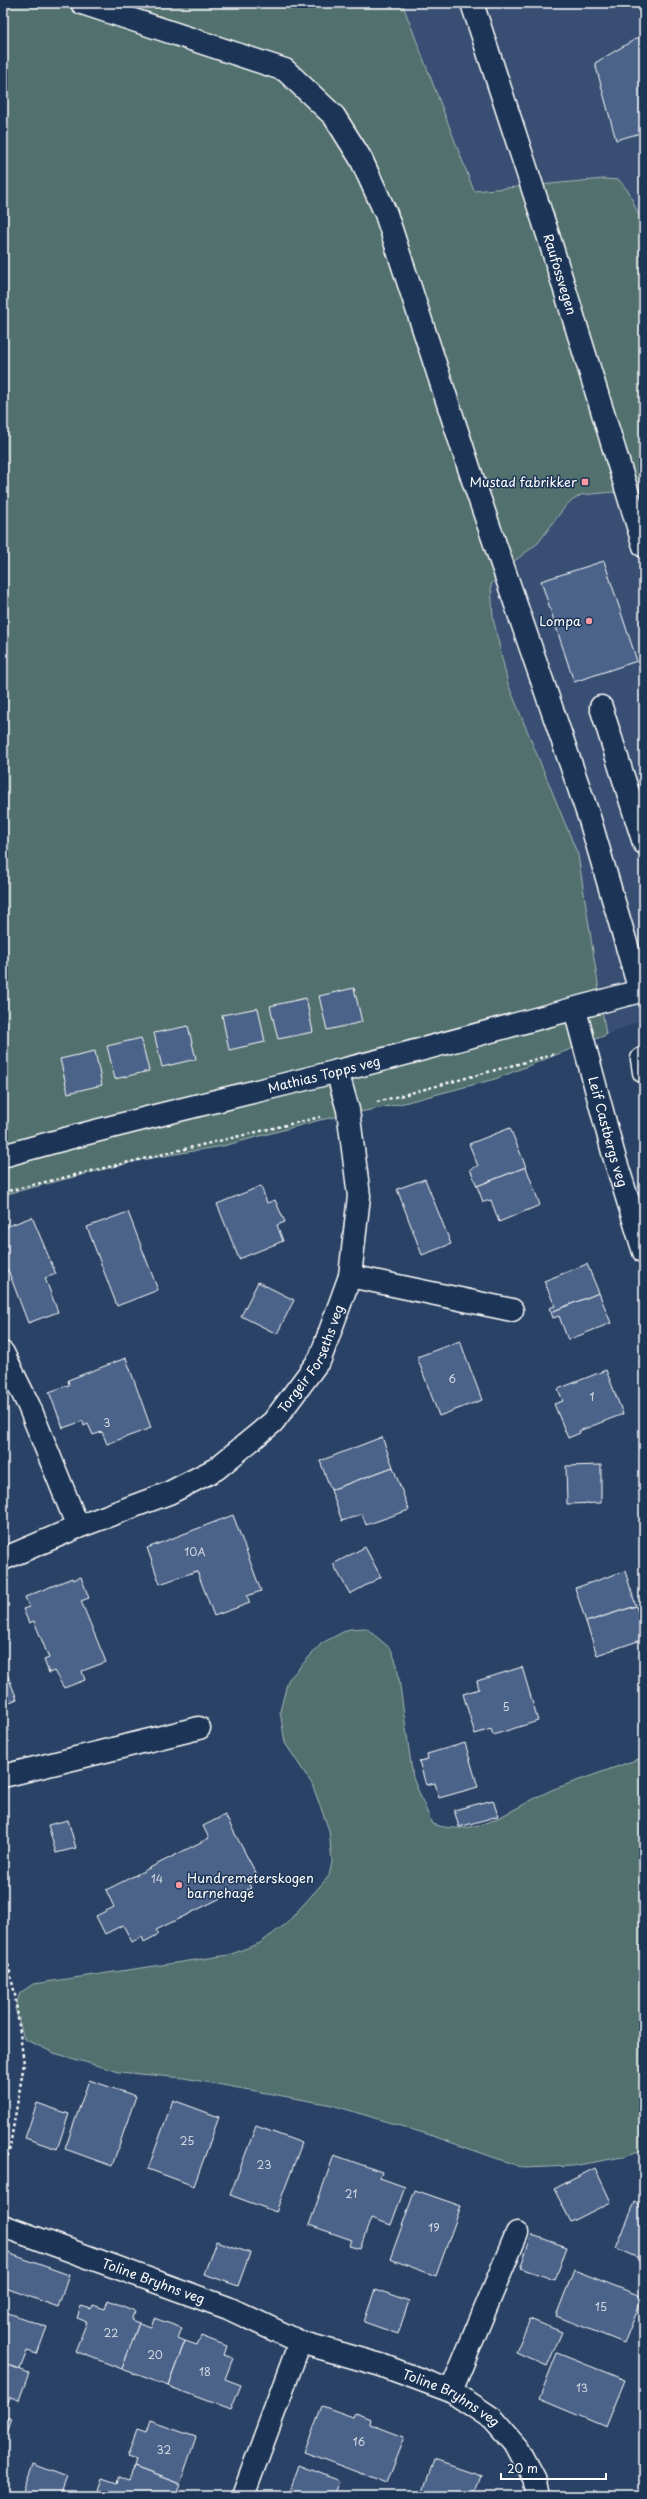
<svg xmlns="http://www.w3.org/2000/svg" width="647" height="2499" font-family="'Playpen Sans',sans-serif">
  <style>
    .built { fill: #385073 }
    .green { fill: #516f6e; stroke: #a8b7b6 }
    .building { fill: #4c6489; stroke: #fff }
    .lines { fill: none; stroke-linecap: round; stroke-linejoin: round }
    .minor-casing { stroke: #fff; stroke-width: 25 }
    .major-casing { stroke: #fff; stroke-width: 25 }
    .path { stroke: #fff; stroke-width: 2.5; stroke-dasharray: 3 3; stroke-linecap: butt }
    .minor { stroke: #1d3557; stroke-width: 22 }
    .major { stroke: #1d3557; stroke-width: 22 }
    .poi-dot { fill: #ff9aa2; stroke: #1d3557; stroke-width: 1.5 }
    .labels { text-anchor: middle; stroke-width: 3; stroke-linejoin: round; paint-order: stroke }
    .number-label { font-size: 11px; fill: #d2d8e2 }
    .street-label { font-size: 13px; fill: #fff; stroke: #1d3557 }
    .poi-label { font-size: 13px; fill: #fff; stroke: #1d3557; text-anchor: end }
  </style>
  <rect width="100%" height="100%" fill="#2a4265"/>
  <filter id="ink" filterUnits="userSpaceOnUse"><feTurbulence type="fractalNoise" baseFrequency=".025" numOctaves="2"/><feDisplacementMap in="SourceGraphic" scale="8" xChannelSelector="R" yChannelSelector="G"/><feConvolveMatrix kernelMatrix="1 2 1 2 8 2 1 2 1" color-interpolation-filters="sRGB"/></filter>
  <g filter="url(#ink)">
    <g class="built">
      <polygon points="402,3 644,3 644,228 629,192 619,180 604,179 474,191"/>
      <polygon points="613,492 625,501 644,523 644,1019 606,1035 578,855 508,684 493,618 491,585 500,572 538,543 567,504 581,495"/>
    </g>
    <g class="green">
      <polygon points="3,3 402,3 474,191 604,179 619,180 629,192 644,228 644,523 625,501 613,492 581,495 567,504 538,543 500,572 491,585 493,618 508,684 578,855 606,1035 495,1079 400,1104 320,1120 223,1146 140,1160 3,1195"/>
      <path d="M366 1628 391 1649 397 1665 413 1778 432 1824C479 1840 514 1806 554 1789 584 1778 614 1768 644 1757V2149L622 2157 573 2166 524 2168 430 2135 332 2105 184 2078 119 2072 54 2053 24 2039 15 2008 20 1993 33 1984 229 1955 260 1943 286 1924 329 1876 332 1862 329 1830 312 1784 285 1743 280 1711 288 1680 322 1643 349 1629Z"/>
    </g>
    <g class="building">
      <polygon points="644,34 644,132 616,140 595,63"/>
      <polygon points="604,561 637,661 574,682 541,581"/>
      <polygon points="354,988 362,1022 327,1030 319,996"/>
      <polygon points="306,998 313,1032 278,1039 270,1006"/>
      <polygon points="258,1008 265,1042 229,1050 222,1015"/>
      <polygon points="188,1026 196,1059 162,1067 154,1033"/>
      <polygon points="141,1038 149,1071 115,1079 107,1046"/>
      <polygon points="95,1051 102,1085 68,1093 60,1059"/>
      <polygon points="510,1128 526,1167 477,1186 470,1169 478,1166 469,1144"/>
      <polygon points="526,1167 540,1205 499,1222 491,1200 483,1202 477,1186"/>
      <polygon points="425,1179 451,1244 422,1255 397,1189"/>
      <polygon points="261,1186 267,1203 275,1200 285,1222 277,1225 283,1241 239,1259 217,1204"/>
      <polygon points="128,1212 158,1290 117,1306 87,1227"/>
      <polygon points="32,1217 56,1274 45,1278 58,1312 28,1323 8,1270 3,1272 3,1228"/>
      <polygon points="587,1264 599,1293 551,1312 549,1308 555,1306 544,1281"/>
      <polygon points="258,1282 294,1300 277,1334 241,1316"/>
      <polygon points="599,1293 611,1323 568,1340 559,1316 553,1318 551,1312"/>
      <polygon points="460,1341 482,1400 439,1416 417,1357"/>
      <polygon points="126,1358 151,1428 107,1444 102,1432 93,1435 88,1424 84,1426 83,1421 63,1428 49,1392 69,1385 68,1380"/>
      <polygon points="606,1370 623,1414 579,1431 580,1433 568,1438 554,1404 563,1401 558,1389"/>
      <polygon points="382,1437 393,1467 331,1490 320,1461"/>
      <polygon points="601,1465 601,1503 567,1504 566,1466"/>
      <polygon points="393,1467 409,1510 366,1525 362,1514 342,1521 331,1490"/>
      <polygon points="233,1515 261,1591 247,1596 250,1603 214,1616 197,1571 160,1584 147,1548"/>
      <polygon points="365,1547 381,1577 350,1594 333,1564"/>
      <polygon points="625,1571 636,1606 586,1622 575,1588"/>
      <polygon points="81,1577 89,1598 81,1601 106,1662 82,1671 85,1680 64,1688 54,1671 49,1673 44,1660 49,1658 34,1621 29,1623 23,1609 29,1607 25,1597 72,1578 73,1580"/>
      <polygon points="636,1606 644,1630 644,1639 597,1655 586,1622"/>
      <polygon points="3,1664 17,1699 3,1705"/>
      <polygon points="522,1667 538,1721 493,1735 491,1729 475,1734 463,1694 479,1689 477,1681"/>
      <polygon points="465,1743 478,1787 439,1798 435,1783 426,1785 419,1761 428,1759 427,1754"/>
      <polygon points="493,1800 498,1816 459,1827 454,1810"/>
      <polygon points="225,1815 259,1879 249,1884 251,1888 237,1895 235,1891 156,1930 159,1934 144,1942 142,1937 132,1942 123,1925 105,1934 96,1916 114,1907 106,1890 209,1838 203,1826"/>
      <polygon points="68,1820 76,1848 56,1853 48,1825"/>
      <polygon points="89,2080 136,2096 112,2166 65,2149"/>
      <polygon points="173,2100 219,2117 194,2186 148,2169"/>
      <polygon points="37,2103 69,2114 57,2149 25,2138"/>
      <polygon points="256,2126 302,2143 276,2212 230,2195"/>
      <polygon points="334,2155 382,2172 380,2178 405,2187 391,2225 371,2218 360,2249 349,2246 352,2240 309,2225"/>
      <polygon points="595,2168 611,2202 571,2222 554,2189"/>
      <polygon points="415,2190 461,2206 436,2276 390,2259"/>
      <polygon points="635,2202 644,2206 644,2260 616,2248"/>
      <polygon points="532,2235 567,2247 555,2280 520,2268"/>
      <polygon points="216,2241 250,2253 238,2286 204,2274"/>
      <polygon points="5,2252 69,2275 58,2307 3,2287 3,2258"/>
      <polygon points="574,2270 643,2297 624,2343 556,2316"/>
      <polygon points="375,2289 409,2301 398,2334 364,2322"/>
      <polygon points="108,2300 135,2311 131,2320 139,2323 122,2369 75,2351 87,2322 77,2318 81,2306 91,2309 93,2305 105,2309"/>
      <polygon points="3,2311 47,2327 37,2354 27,2351 20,2369 3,2363"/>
      <polygon points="154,2318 182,2328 178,2338 185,2341 168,2386 122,2369 139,2323 151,2327"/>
      <polygon points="530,2319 562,2332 547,2366 516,2352"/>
      <polygon points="201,2336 227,2346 224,2355 233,2358 225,2379 241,2385 231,2410 168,2386 185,2341 197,2345"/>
      <polygon points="557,2353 625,2380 606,2427 539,2399"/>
      <polygon points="3,2363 29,2373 19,2400 10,2397 3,2416"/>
      <polygon points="322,2406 353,2417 355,2413 371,2419 370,2424 404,2437 386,2483 304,2452"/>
      <polygon points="3,2416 12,2419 3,2444"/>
      <polygon points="150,2421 196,2437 180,2484 134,2467 136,2460 127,2457 137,2430 146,2433"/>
      <polygon points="434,2460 481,2476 475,2492 487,2496 421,2496"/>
      <polygon points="33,2464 67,2477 60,2496 21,2496"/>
      <polygon points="299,2465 340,2481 334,2496 288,2496"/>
      <polygon points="134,2467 180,2484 175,2496 96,2496 102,2478 117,2483 119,2477 129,2480"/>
    </g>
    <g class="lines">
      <defs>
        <g id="minor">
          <polyline points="82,3 285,70 334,116 361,159 386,214 472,477 590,820 640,991"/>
          <polyline points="601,707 644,843"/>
          <path id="s1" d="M575 1010 614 1156 644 1252"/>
          <polyline points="642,1059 644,1072"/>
          <path id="s2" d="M3 1156C114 1124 227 1099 338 1071 441 1045 542 1017 644 990"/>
          <polyline points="350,1276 512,1310"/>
          <polyline points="3,1353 29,1406 78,1527"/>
          <path id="s3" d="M3 1559 78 1527 169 1493 216 1469 273 1422 320 1359 350 1276 359 1196 348 1110 337 1071"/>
          <polyline points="3,1776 199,1728"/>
          <path id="s4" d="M3 2226 228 2308 300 2342 381 2365 451 2391 493 2419 518 2448 534 2478 538 2496"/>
          <polyline points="451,2391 517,2233"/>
          <polyline points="243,2496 300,2342"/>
        </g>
        <g id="major">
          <path id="s5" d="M472 3 548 235 644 546"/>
        </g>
      </defs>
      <use href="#minor" class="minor-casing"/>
      <use href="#major" class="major-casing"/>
      <g class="path">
        <polyline points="377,1102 555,1054"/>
        <polyline points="3,1192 320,1117"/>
        <polyline points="3,1941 15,1995 24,2064 9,2152 3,2168"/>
      </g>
      <use href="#minor" class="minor"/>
      <use href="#major" class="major"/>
    </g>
  </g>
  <g class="poi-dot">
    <rect x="581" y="478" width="8" height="8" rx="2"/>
    <circle cx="589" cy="621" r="4"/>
    <circle cx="179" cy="1885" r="4"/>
  </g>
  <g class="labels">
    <g class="number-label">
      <text x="452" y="1383">6</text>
      <text x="592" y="1401">1</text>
      <text x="107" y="1427">3</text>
      <text x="195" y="1556">10A</text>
      <text x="506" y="1711">5</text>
      <text x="157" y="1883">14</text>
      <text x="187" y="2145">25</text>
      <text x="264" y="2169">23</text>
      <text x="351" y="2198">21</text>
      <text x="434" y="2232">19</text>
      <text x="601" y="2311">15</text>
      <text x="111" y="2337">22</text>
      <text x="155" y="2359">20</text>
      <text x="205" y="2376">18</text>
      <text x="582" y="2392">13</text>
      <text x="359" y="2446">16</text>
      <text x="164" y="2454">32</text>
    </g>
    <g class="street-label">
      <text dy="5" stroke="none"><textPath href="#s5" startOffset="285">Raufossvegen</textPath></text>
      <text dy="5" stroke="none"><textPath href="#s2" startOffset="331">Mathias Topps veg</textPath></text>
      <text dy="5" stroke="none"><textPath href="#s1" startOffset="126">Leif Castbergs veg</textPath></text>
      <text dy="5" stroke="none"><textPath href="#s3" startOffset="380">Torgeir Forseths veg</textPath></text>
      <text dy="5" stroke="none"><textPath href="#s4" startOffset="160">Toline Bryhns veg</textPath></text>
      <text dy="5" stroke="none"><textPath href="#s4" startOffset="481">Toline Bryhns veg</textPath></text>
    </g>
    <g class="poi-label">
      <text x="577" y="487">Mustad fabrikker</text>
      <text x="581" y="626">Lompa</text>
      <text x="187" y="1883" text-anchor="start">Hundremeterskogen<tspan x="187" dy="15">barnehage</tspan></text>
    </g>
  </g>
  <rect width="647" height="2499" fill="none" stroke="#1d3557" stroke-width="16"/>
  <rect x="8" y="8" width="631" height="2483" fill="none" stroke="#fff" stroke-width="1.5" filter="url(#ink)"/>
  <path d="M501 2473v6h105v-6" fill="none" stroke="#ffffff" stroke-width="2"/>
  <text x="507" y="2473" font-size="12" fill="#ffffff" stroke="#1d3557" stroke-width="3" paint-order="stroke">20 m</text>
</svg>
